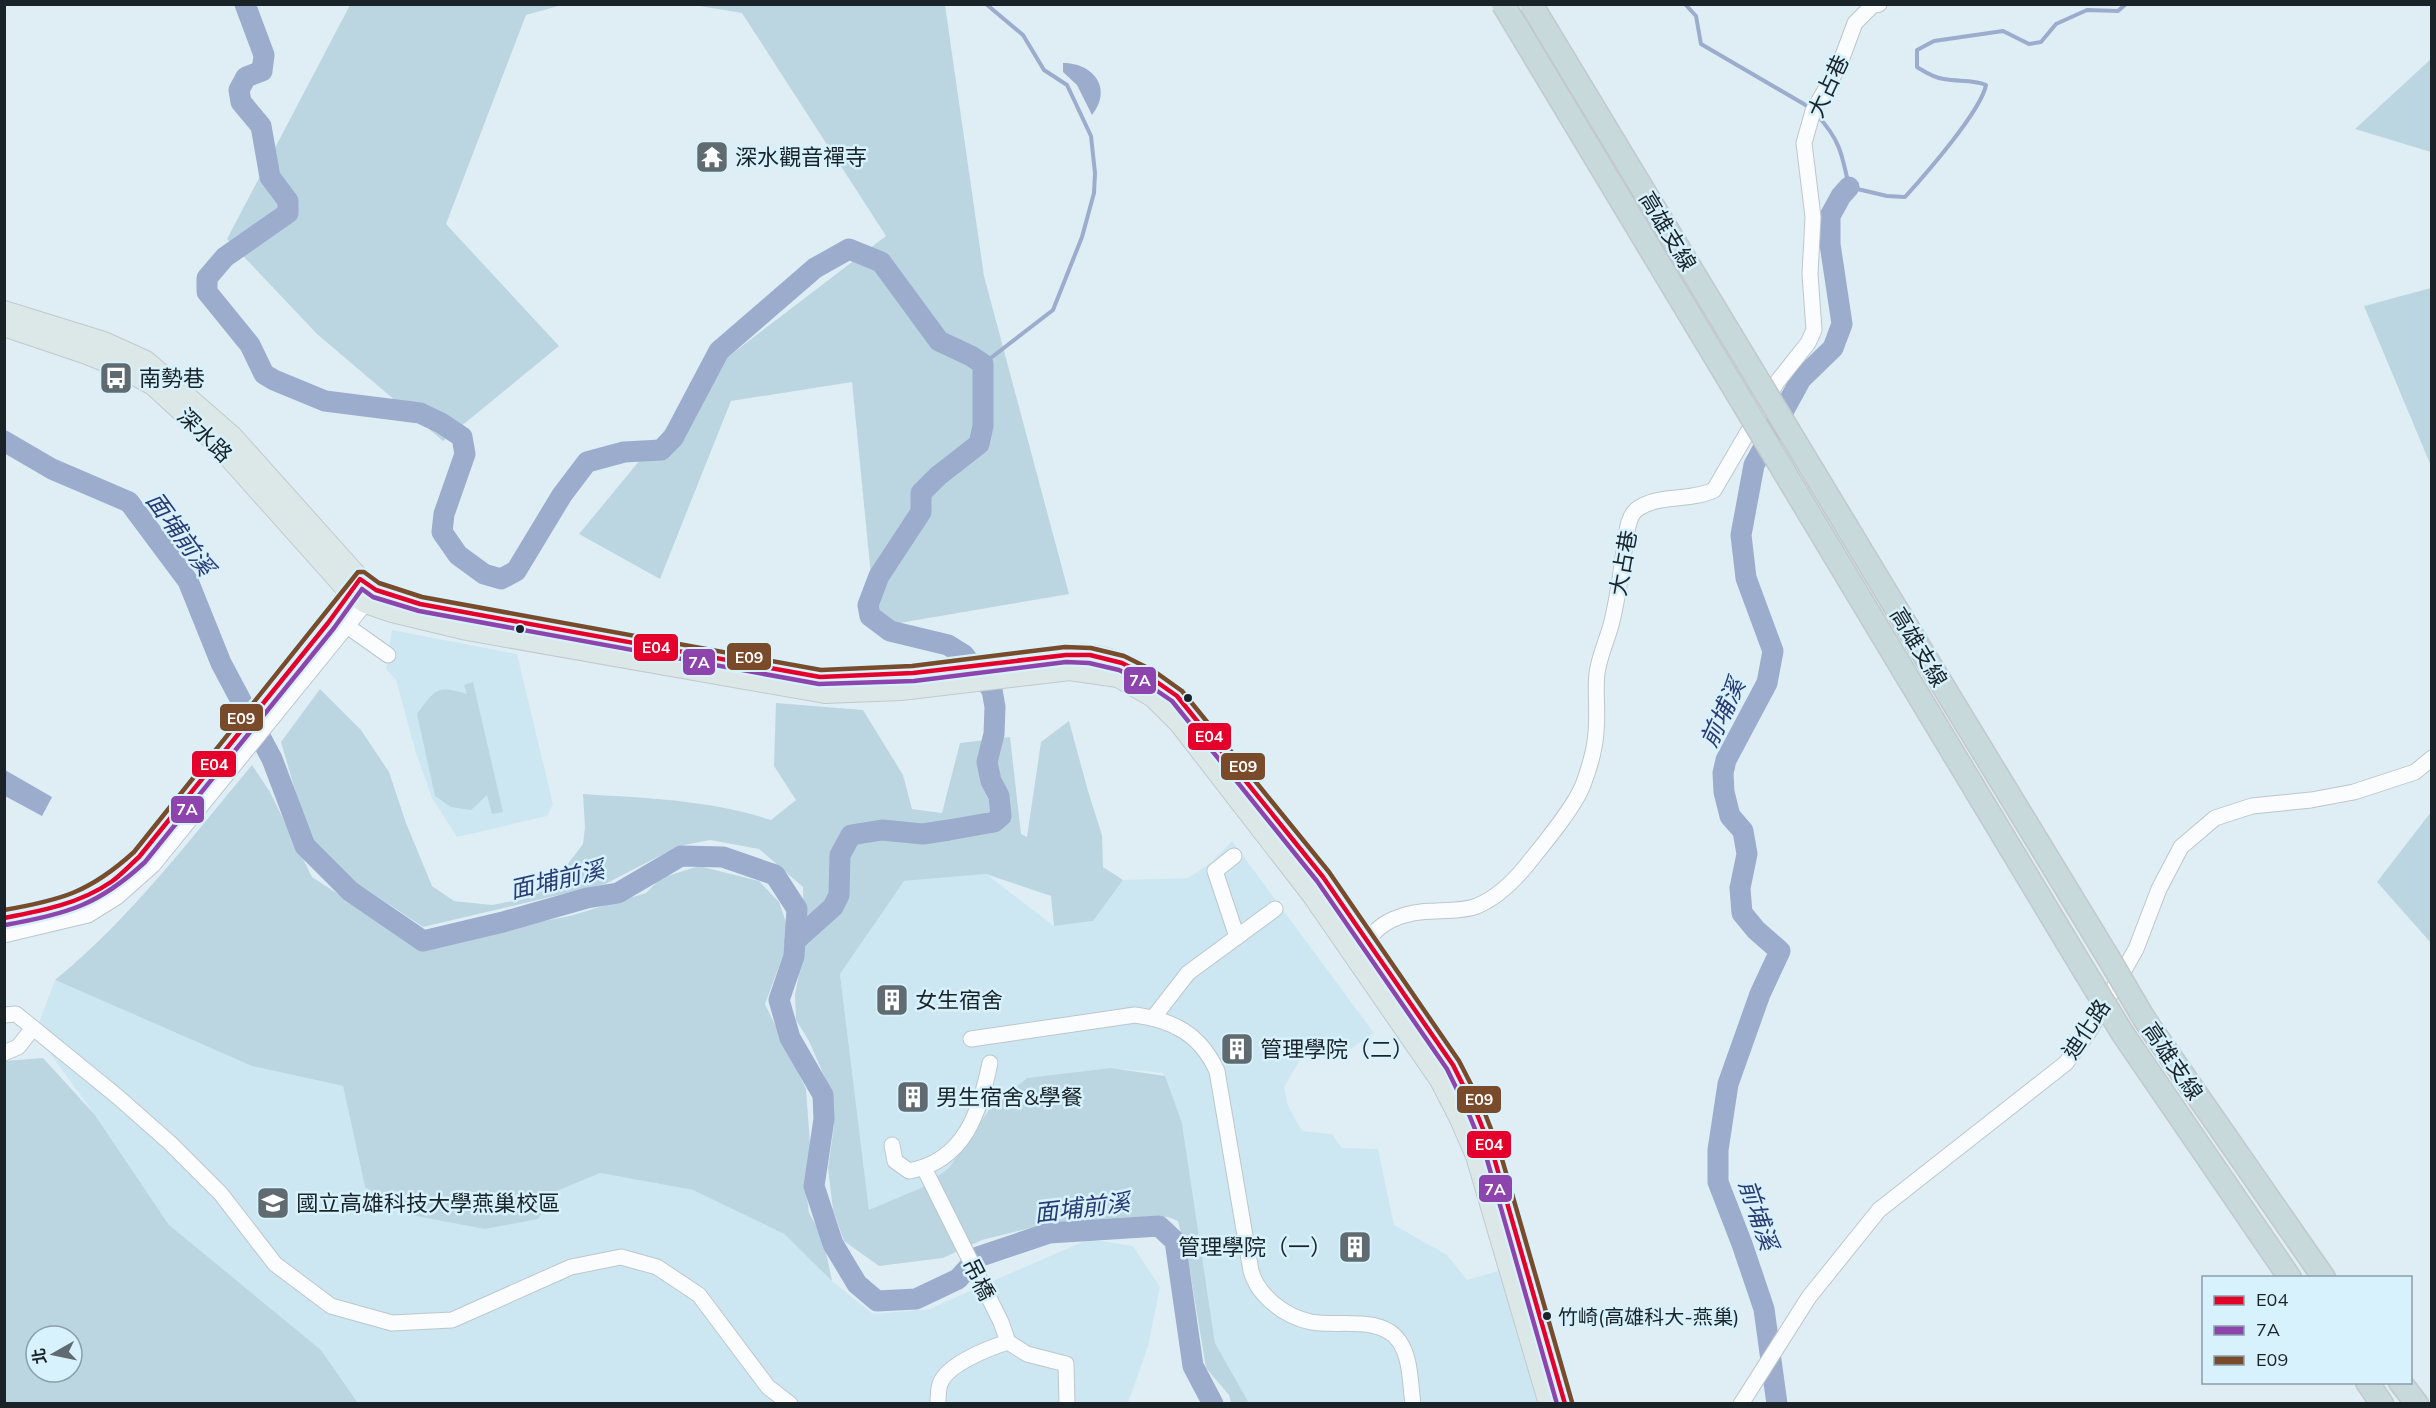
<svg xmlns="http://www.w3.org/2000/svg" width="2436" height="1408" font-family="Mulish,'Noto Sans TC',sans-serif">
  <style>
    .built { fill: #cde7f2 }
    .green { fill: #bcd6e1; fill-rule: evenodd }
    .water { fill: #9caccd }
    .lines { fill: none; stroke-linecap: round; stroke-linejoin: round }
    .stream { stroke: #9caccd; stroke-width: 4 }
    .river { stroke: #9caccd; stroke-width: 21 }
    .minor-casing { stroke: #bcc7cc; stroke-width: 17 }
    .major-casing { stroke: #c2c9cc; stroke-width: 22 }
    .highway-casing { stroke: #c2c9cc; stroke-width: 25 }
    .minor { stroke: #fafcfe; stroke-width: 15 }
    .major { stroke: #dce7e8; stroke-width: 20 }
    .highway { stroke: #c8d9db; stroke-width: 22 }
    .highway-bridge-casing { stroke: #c2c9cc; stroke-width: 25; stroke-linecap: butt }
    .highway-bridge { stroke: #c8d9db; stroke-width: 22 }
    .bus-1-casing { stroke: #d7f1fd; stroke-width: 9 }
    .bus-2-casing { stroke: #d7f1fd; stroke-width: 9 }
    .bus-3-casing { stroke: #d7f1fd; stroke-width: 9 }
    .bus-1 { stroke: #e4002b; stroke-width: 4.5 }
    .bus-2 { stroke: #8e44ad; stroke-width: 4.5 }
    .bus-3 { stroke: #7a4b2a; stroke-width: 4.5 }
    .bus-dot { fill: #1a2428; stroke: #d7f1fd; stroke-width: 2 }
    .labels { text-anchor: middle; stroke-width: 5; stroke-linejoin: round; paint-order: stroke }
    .bus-label { font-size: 20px; fill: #1a2428; stroke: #d7f1fd; text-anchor: start }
    .street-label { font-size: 22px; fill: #1a2428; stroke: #d7f1fd }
    .poi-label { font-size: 22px; fill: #1a2428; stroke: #d7f1fd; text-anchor: start }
    .water-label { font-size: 24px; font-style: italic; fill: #2a3a72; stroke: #d7f1fd }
    .line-badge { stroke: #d7f1fd; stroke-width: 2 }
    .badge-label { font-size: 16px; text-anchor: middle; font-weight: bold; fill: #fff }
  </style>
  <rect width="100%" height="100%" fill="#dfeef5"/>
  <g class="built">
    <polygon points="392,630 517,654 553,804 547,816 457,837 432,798 416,753 396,680 386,669"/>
    <polygon points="1232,841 1374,1033 1336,1059 1303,1055 1284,1087 1288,1106 1302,1131 1332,1134 1342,1148 1378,1149 1394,1225 1447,1255 1467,1280 1502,1270 1542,1403 1249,1403 1215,1343 1182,1123 1163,1073 1111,1068 989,1110 949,1168 921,1188 869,1211 840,974 903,881 986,874 1054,926 1092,921 1123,880 1188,878 1212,862"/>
    <polygon points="55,980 252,1066 343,1086 365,1187 557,1191 600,1173 693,1190 784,1234 832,1281 873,1314 929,1309 1089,1239 1133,1246 1160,1287 1148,1346 1128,1403 358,1403 321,1350 245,1292 169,1225 95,1115 35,1033"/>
  </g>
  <g class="green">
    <polygon points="350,5 562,5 526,15 446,224 559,346 443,441 317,334 227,239"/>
    <polygon points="693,5 945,5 984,276 1069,594 876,627 852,382 731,401 660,579 579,534 720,363 886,236 742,13"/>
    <polygon points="2431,59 2431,152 2355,129"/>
    <polygon points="2431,288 2432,288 2431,466 2364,306"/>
    <path d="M473 682 503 812 492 814 487 795 471 810 451 807 435 796 417 714C436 689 436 685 467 694L464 685Z"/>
    <path d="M320 689 361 730 389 772 406 823 432 886 454 901 492 905 528 898 554 882 583 844 585 827 583 794C646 798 711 800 771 820L796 800 774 766 776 703 863 710 903 775 912 809 942 813 960 743 1010 737 1021 834 1027 837 1041 742 1069 721 1088 791 1102 835 1103 867 1123 880 1093 921 1054 926 1051 896 986 874 904 881 840 974 869 1210 921 1188 949 1168 989 1110 1027 1078 1111 1068 1165 1076 1182 1123 1215 1343 1249 1403H1231L1229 1395 1206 1368 1190 1271 1178 1221 1168 1217 1046 1224 982 1240 943 1258 879 1266 844 1241 833 1210 828 1168 834 1126 832 1094 809 1041 796 1020 795 995 804 947 803 887 759 849 710 840 679 846 605 884 423 927 354 881 315 843 304 821 281 742Z"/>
    <path d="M252 765 270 792 312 877 418 946 570 916 646 893 661 878 699 866 759 881 779 902 787 925 784 953 765 1004 806 1089 810 1144 806 1190 809 1213 823 1238 832 1281 784 1234 693 1190 600 1173 557 1191 538 1219 485 1229 411 1215 365 1187 343 1086 252 1066 55 980C131 918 190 839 252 765Z"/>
    <polygon points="2431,812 2431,943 2377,882"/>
    <path d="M43 1058 95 1115 169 1225 321 1350 358 1403H5V1061ZM36 1336H72V1372H36Z"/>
  </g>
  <g class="water">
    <path d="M1063 63C1094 63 1113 89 1092 115L1077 85 1063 72Z"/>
    <polygon points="5,770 52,797 42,816 5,796"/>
  </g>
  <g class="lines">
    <g class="stream">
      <polyline points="1685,4 1696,16 1701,44 1809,107"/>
      <path d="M1817 115C1840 140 1842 154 1849 187L1887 196 1905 197C1925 175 1981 111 1986 85 1972 79 1959 82 1944 79 1934 78 1925 72 1917 67V50L1934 41 2003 31 2029 44 2041 42 2056 24 2087 10 2118 11 2126 4"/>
      <polyline points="983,364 1053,310 1082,237 1094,193 1095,173 1091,136 1067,85 1044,70 1023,35 986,4"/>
    </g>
    <g class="river">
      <polyline points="245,4 264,55 262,71 246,77 239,90 241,102 261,126 270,177 288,201 288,213 225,257 207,278 207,292 250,345 264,374 274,380 325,401 420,413 441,423 462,437 465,454 444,514 442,532 458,555 484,574 501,579 516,571 562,495 587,462 624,452 661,450 673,438 719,351 815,268 849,249 881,262 939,341 971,356 983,364 983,426 979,444 938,476 921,493 921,512 879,576 868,605 870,616 890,631 948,645 964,655 992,690 995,707 994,734 987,762 991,781 999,796 1001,816 994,822 949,830 923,834 882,830 851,835 840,855 839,895 833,907 795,941"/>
      <polyline points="4,441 52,469 129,502 188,581 221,663 272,759 305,846 350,891 423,941 503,922 587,898 618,893 681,856 723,857 775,875 797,909 794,956 779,1000 790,1038 823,1095 824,1119 814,1186 833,1244 857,1284 877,1301 916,1299 958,1279 978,1257 1049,1233 1159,1226 1175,1241 1193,1366 1213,1404"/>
      <polyline points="1777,1404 1764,1309 1742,1244 1718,1182 1718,1150 1728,1084 1760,994 1780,951 1756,930 1742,913 1740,888 1747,854 1743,831 1730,816 1724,792 1723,773 1726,760 1767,683 1773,651 1746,578 1741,535 1754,465 1801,379 1833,348 1842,324 1830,244 1830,216 1841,196 1849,187"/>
    </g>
    <defs>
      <g id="minor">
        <polyline points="347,626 388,655"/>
        <polyline points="1234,856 1215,871 1237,937"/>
        <path d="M4 918C42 911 79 904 111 882 121 875 130 865 139 857L328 623 355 586"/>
        <polyline points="4,935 88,915 117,897 153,865 372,595"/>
        <path d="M1365 948C1375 920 1408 911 1436 911 1450 910 1464 911 1477 906 1496 898 1513 882 1526 866 1542 846 1574 808 1583 785 1589 769 1595 749 1596 732 1598 712 1595 692 1597 673 1600 654 1606 643 1611 625 1618 599 1621 571 1625 544 1627 534 1627 518 1636 510 1658 493 1690 502 1714 490L1777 382 1808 343 1814 330 1810 274 1813 217 1804 143 1813 111 1839 66 1855 23 1872 6 1879 4"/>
        <polyline points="4,1015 16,1014 118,1097 170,1143 221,1194 275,1264 331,1306 392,1323 452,1320 571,1267 621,1257 657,1267 699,1295 768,1387 790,1404"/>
        <polyline points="1153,1018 1188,973 1275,909"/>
        <path d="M971 1039 1135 1015C1173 1020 1200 1034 1217 1071L1251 1271C1255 1285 1263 1295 1274 1304 1285 1313 1297 1319 1311 1322 1338 1327 1381 1315 1399 1341 1411 1358 1410 1383 1413 1404"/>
        <polyline points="4,1053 18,1047 33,1028"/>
        <path d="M892 1145 895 1161 909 1171C965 1161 980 1111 990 1063"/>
        <polyline points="924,1168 1001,1322 1008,1342 1027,1354 1066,1364 1067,1404"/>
        <path d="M938 1404C938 1398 938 1390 940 1384 947 1364 989 1348 1008 1342"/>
        <polyline points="1741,1404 1809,1297 1879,1210 2066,1063 2090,1030 2136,949 2159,889 2181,847 2215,818 2252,806 2311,800 2354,792 2415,772 2432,758"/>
      </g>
      <g id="major">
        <path d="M4 311 104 342 146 361 232 436 360 579 376 590 420 604 820 677C882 679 944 670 1006 663 1036 659 1071 650 1101 657 1129 663 1155 679 1177 696L1323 877 1453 1065 1475 1109 1493 1154 1565 1404"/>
        <polyline points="4,326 84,353 122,368 153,385 218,445 350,593 366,603 392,612 467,630 825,693 901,690 1070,670 1118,677 1153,697 1179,723 1313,896 1440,1080 1460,1119 1476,1156 1549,1404"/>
      </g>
      <g id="highway">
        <polyline points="1926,658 2108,957"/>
        <polyline points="1905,673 2085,972"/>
        <polyline points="2145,1020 2324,1278"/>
        <polyline points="2123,1034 2290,1278"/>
        <polyline points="2367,1382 2382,1404"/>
        <polyline points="2400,1382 2417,1404"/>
      </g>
    </defs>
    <use href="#minor" class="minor-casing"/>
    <use href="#major" class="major-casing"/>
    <use href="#highway" class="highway-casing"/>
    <use href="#minor" class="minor"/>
    <use href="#major" class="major"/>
    <use href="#highway" class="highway"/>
    <defs>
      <g id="highway-bridge">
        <polyline points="1503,4 1905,673"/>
        <polyline points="1531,4 1926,658"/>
        <polyline points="2108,957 2145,1020"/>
        <polyline points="2085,972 2123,1034"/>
      </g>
    </defs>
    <use href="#highway-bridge" class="highway-bridge-casing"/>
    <use href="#highway-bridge" class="highway-bridge"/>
    <defs>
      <path id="bus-1" d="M4 918C41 911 79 904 111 882 121 875 130 865 139 857L328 623 360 579 376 590 420 604 820 677 913 673 1066 655H1090L1122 663 1151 678 1177 696 1323 877 1453 1065 1475 1109 1493 1154 1565 1404"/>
      <path id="bus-2" d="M5 925C67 914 99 905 145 862L334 628 362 589 373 597 419 611 819 684 914 681 1066 662 1089 663 1119 670 1147 684 1172 701 1317 881 1447 1069 1468 1112 1486 1156 1557 1404"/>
      <path id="bus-3" d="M4 910C62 900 90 892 134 852L358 572H364L379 583 422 597 821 670 912 666 1065 647 1091 648 1124 656 1154 671 1182 691 1329 872 1459 1061 1482 1106 1500 1152 1572 1402"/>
    </defs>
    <use href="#bus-1" class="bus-1-casing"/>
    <use href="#bus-2" class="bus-2-casing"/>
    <use href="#bus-3" class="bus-3-casing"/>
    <use href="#bus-1" class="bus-1"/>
    <use href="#bus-2" class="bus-2"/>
    <use href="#bus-3" class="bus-3"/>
  </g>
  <defs>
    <symbol id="temple-square" viewBox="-11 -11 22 22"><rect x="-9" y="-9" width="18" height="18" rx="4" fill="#5f6b70" stroke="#d7f1fd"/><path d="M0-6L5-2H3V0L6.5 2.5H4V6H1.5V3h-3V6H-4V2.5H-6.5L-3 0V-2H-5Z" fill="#fff"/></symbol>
    <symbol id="bus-square" viewBox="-11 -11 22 22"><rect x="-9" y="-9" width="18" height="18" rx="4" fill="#5f6b70" stroke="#d7f1fd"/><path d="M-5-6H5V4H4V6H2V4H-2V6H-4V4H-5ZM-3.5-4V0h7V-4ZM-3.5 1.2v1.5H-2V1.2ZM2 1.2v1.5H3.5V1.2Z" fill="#fff"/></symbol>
    <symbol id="building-square" viewBox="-11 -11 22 22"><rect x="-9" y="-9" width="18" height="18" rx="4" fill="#5f6b70" stroke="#d7f1fd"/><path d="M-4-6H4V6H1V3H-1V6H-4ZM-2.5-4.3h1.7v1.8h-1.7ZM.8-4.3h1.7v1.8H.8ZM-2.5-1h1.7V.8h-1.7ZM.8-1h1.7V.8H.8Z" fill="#fff"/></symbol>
    <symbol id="university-square" viewBox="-11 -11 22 22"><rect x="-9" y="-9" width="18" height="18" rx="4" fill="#5f6b70" stroke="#d7f1fd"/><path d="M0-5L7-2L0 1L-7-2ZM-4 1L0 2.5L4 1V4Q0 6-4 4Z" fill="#fff"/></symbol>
  </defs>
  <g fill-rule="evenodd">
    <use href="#temple-square" x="693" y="138" width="38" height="38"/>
    <use href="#bus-square" x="97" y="359" width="38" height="38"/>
    <use href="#building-square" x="873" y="981" width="38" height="38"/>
    <use href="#building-square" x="1218" y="1030" width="38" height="38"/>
    <use href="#building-square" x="894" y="1078" width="38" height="38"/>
    <use href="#university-square" x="254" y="1184" width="38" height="38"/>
    <use href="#building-square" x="1336" y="1228" width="38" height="38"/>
  </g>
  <g class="bus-dot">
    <circle cx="520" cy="629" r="5"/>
    <circle cx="1188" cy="698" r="5"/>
    <circle cx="1547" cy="1316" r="5"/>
  </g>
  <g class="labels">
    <g class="bus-label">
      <text x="1558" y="1324">竹崎(高雄科大-燕巢)</text>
    </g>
    <g class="street-label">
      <text transform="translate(1828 86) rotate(-65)" y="8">大占巷</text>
      <text transform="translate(1668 231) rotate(59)" y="8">高雄支線</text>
      <text transform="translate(205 435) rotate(44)" y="8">深水路</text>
      <text transform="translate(1623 563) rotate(-80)" y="8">大占巷</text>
      <text transform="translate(1919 647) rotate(59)" y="8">高雄支線</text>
      <text transform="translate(2086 1029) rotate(-56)" y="8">迪化路</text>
      <text transform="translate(2173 1061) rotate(56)" y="8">高雄支線</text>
      <text transform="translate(979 1279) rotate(63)" y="8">吊橋</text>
    </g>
    <g class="poi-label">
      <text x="735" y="165">深水觀音禪寺</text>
      <text x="139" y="386">南勢巷</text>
      <text x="915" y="1008">女生宿舍</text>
      <text x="1260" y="1057">管理學院（二）</text>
      <text x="936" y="1105">男生宿舍&amp;學餐</text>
      <text x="296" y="1211">國立高雄科技大學燕巢校區</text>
      <text x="1332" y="1255" text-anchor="end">管理學院（一）</text>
    </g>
    <g class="water-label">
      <text transform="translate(180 534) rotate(54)" y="8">面埔前溪</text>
      <text transform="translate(1723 713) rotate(-65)" y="8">前埔溪</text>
      <text transform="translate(557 880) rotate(-13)" y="8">面埔前溪</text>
      <text transform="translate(1082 1208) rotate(-7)" y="8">面埔前溪</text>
      <text transform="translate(1758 1215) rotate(71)" y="8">前埔溪</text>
    </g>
  </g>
  <g class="line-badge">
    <rect x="633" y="633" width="46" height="29" rx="6" fill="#e4002b"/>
    <rect x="726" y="642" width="46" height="29" rx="6" fill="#7a4b2a"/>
    <rect x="682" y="648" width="34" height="28" rx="6" fill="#8e44ad"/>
    <rect x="1123" y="666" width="34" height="29" rx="6" fill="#8e44ad"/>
    <rect x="219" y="703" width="45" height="29" rx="6" fill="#7a4b2a"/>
    <rect x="1187" y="722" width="45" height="29" rx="6" fill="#e4002b"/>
    <rect x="191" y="750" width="46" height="28" rx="6" fill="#e4002b"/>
    <rect x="1220" y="752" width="46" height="29" rx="6" fill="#7a4b2a"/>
    <rect x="170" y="795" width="35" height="29" rx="6" fill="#8e44ad"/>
    <rect x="1456" y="1085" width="46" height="29" rx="6" fill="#7a4b2a"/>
    <rect x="1466" y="1130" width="46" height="29" rx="6" fill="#e4002b"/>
    <rect x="1478" y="1174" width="35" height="29" rx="6" fill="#8e44ad"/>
  </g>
  <g class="badge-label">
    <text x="656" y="653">E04</text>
    <text x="749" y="663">E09</text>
    <text x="699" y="668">7A</text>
    <text x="1140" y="686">7A</text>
    <text x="241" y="724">E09</text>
    <text x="1209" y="742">E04</text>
    <text x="214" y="770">E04</text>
    <text x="1243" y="772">E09</text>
    <text x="187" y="815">7A</text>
    <text x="1479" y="1105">E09</text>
    <text x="1489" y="1150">E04</text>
    <text x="1495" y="1195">7A</text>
  </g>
  <rect width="2436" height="1408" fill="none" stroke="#1a2428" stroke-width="12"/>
  <rect x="2202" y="1276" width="210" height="108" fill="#d7f1fd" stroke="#8b9fa8" stroke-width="1.5"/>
  <rect x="2214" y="1296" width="30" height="9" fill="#e4002b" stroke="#8b9fa8" stroke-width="1.5"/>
  <text x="2256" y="1306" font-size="18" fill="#1a2428">E04</text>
  <rect x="2214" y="1326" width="30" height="9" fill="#8e44ad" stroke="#8b9fa8" stroke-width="1.5"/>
  <text x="2256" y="1336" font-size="18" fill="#1a2428">7A</text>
  <rect x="2214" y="1356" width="30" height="9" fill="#7a4b2a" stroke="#8b9fa8" stroke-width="1.5"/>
  <text x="2256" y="1366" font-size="18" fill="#1a2428">E09</text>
  <g transform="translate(54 1354) rotate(261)"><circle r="28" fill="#d7f1fd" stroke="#8b9fa8" stroke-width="1.5"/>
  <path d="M0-4.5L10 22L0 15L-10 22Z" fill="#5f6b70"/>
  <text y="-9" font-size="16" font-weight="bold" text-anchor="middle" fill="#1a2428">北</text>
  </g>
</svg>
